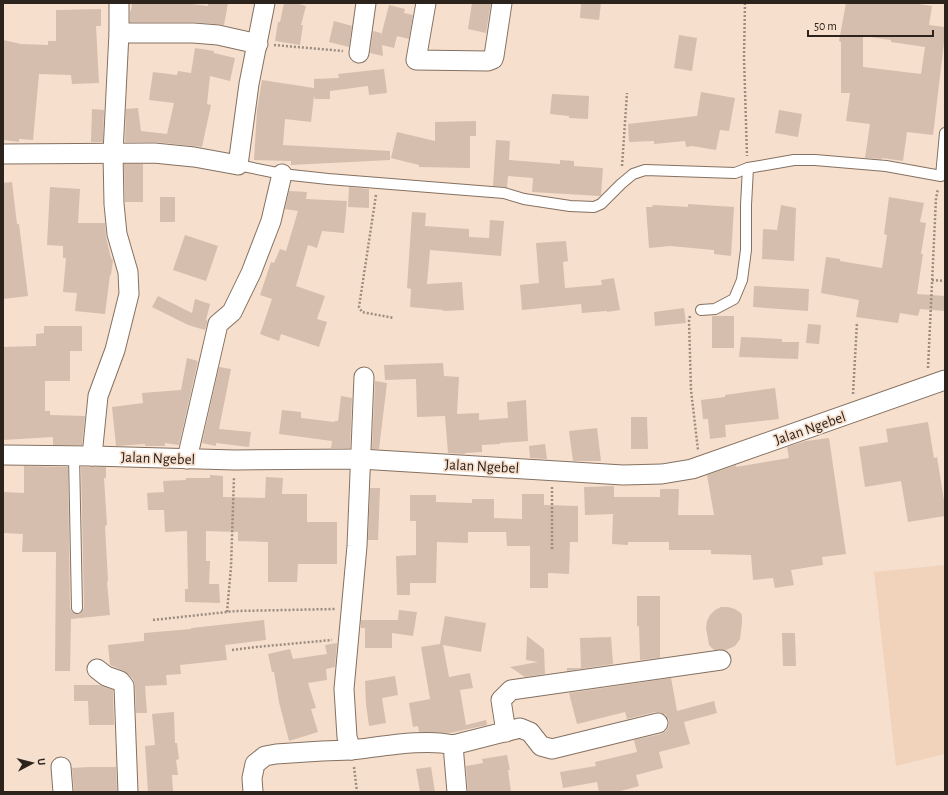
<svg xmlns="http://www.w3.org/2000/svg" width="948" height="795" font-family="'Alegreya Sans',sans-serif">
  <style>
    .built { fill: #f1d3bc }
    .building { fill: #d5bead; fill-rule: evenodd }
    .lines { fill: none; stroke-linecap: round; stroke-linejoin: round }
    .service-casing { stroke: #857161; stroke-width: 12 }
    .minor-casing { stroke: #857161; stroke-width: 21 }
    .path { stroke: #9c8c7f; stroke-width: 2.5; stroke-dasharray: 2 2; stroke-linecap: butt }
    .service { stroke: #fff; stroke-width: 10 }
    .minor { stroke: #fff; stroke-width: 19 }
    .labels { text-anchor: middle; stroke-width: 3.5; stroke-linejoin: round; paint-order: stroke }
    .street-label { font-size: 15px; fill: #2c231d; stroke: #f6dfcd }
  </style>
  <rect width="100%" height="100%" fill="#f6dfcd"/>
  <polygon class="built" points="945,565 945,754 896,766 874,572"/>
  <g class="building">
    <polygon points="132,3 182,3 208,6 208,3 228,3 224,25 193,22 130,22 130,11 131,11"/>
    <polygon points="284,3 295,3 306,6 301,25 303,25 300,45 275,41 278,22 280,22"/>
    <polygon points="472,3 491,3 486,33 468,29"/>
    <polygon points="581,3 601,3 599,20 580,18"/>
    <path d="M846 3H912L932 6 929 25 945 27V44L944 43 933 135 907 132 903 161 882 158V159L865 158 870 124 846 121 850 93H841V42L839 41ZM863 36 891 40V42L925 47 921 74 863 67Z"/>
    <polygon points="389,5 405,9 404,13 413,15 409,39 397,36 394,48 382,45 383,56 370,53 373,31 381,33 381,36"/>
    <polygon points="101,9 101,26 96,26 99,83 72,84 71,75 39,74 33,140 19,139 19,142 3,140 3,40 21,44 48,45 48,41 56,41 56,10"/>
    <polygon points="334,21 352,26 349,47 329,42"/>
    <polygon points="679,35 697,38 692,71 674,68"/>
    <polygon points="195,48 214,51 214,53 235,58 230,81 210,76 207,104 211,105 202,147 155,142 125,142 126,109 138,108 141,131 167,134 174,103 149,100 153,72 177,75 178,71 191,73"/>
    <polygon points="384,69 387,93 369,95 368,86 330,91 330,99 315,99 314,96 311,122 285,119 283,145 390,151 390,160 291,165 291,161 254,160 257,110 262,80 314,88 314,79 339,78 338,74"/>
    <polygon points="701,92 735,98 729,131 720,130 716,150 692,146 686,147 685,141 654,144 654,141 629,142 628,124 697,116"/>
    <polygon points="552,94 589,96 588,119 569,118 569,116 550,114"/>
    <polygon points="92,109 104,110 103,142 91,142"/>
    <polygon points="779,110 802,114 798,137 775,133"/>
    <polygon points="476,121 476,136 470,136 470,168 419,167 419,165 391,158 397,132 435,141 435,122"/>
    <polygon points="496,140 510,141 509,160 560,164 560,160 574,161 574,166 603,168 601,195 600,196 532,192 533,178 508,176 507,187 493,186"/>
    <polygon points="124,164 143,164 143,202 125,202"/>
    <polygon points="12,182 17,224 19,224 28,296 3,299 3,183"/>
    <polygon points="50,187 80,189 78,223 105,223 106,237 111,258 113,260 111,275 110,275 105,314 75,311 77,293 63,292 66,258 63,258 63,246 47,245"/>
    <polygon points="349,187 369,189 369,208 348,207"/>
    <polygon points="289,191 307,192 306,199 347,201 344,233 322,231 317,248 308,245 296,286 325,296 317,319 327,322 319,347 281,334 279,341 260,334 272,299 260,295 271,262 274,263 280,249 286,251 298,211 285,209"/>
    <rect x="160" y="197" width="15" height="25"/>
    <polygon points="889,197 924,203 920,222 926,223 921,254 923,254 917,294 945,296 945,311 920,309 918,316 900,313 898,323 856,317 859,300 821,293 826,257 840,259 840,261 882,268 887,235 884,234"/>
    <polygon points="688,204 734,207 731,256 714,254 714,250 670,246 649,248 646,207 652,207 653,205 688,207"/>
    <polygon points="781,205 796,208 794,261 762,259 763,229 777,230"/>
    <polygon points="412,212 426,213 425,226 469,229 469,237 489,238 490,220 504,221 501,256 430,250 427,284 462,282 464,310 443,311 443,310 410,307 411,289 407,288"/>
    <polygon points="185,235 218,246 206,281 173,270"/>
    <polygon points="566,241 568,261 563,262 565,288 602,285 601,280 614,278 620,310 607,312 607,311 582,313 581,304 522,310 520,285 539,283 536,243"/>
    <polygon points="754,286 809,289 808,311 753,307"/>
    <polygon points="158,296 192,313 195,299 210,304 206,320 208,321 205,330 188,325 152,307"/>
    <polygon points="684,308 686,323 655,326 654,312"/>
    <rect x="712" y="316" width="22" height="32"/>
    <polygon points="808,324 821,325 819,344 806,343"/>
    <polygon points="44,326 82,326 82,351 70,351 70,381 45,381 45,411 50,411 50,415 85,416 82,445 53,445 53,437 3,440 3,347 36,346 36,334 44,333"/>
    <polygon points="741,337 782,339 782,342 799,342 798,359 739,357"/>
    <polygon points="187,358 198,361 179,445 165,443 165,446 145,446 145,444 116,446 112,407 143,403 142,393 181,390"/>
    <polygon points="443,363 444,376 459,377 457,414 479,413 479,420 508,418 507,402 526,400 528,441 500,443 500,444 482,445 482,452 466,453 464,454 448,453 445,416 417,417 416,379 385,380 384,365"/>
    <polygon points="219,367 231,369 219,429 251,432 249,447 216,443 216,446 202,443"/>
    <polygon points="375,381 387,383 379,449 372,449"/>
    <polygon points="775,388 779,419 725,425 726,437 710,439 708,419 703,419 701,400 725,397 725,395"/>
    <polygon points="341,396 352,398 350,448 331,448 332,441 279,434 282,410 301,412 301,418 334,422 335,421 338,421"/>
    <polygon points="631,417 647,417 648,449 631,449"/>
    <polygon points="928,422 934,458 937,457 945,507 945,516 908,522 901,481 865,487 859,447 888,442 886,429"/>
    <polygon points="597,428 601,461 573,461 569,431"/>
    <polygon points="829,438 846,554 822,557 823,565 791,570 794,585 775,588 773,578 753,580 751,555 711,554 711,550 669,550 669,542 628,542 628,545 612,544 613,514 585,515 584,487 614,486 614,497 660,497 660,489 679,489 678,515 714,515 707,475 736,465 736,467 789,458 787,447 806,441"/>
    <polygon points="545,444 547,459 530,458 529,446"/>
    <polygon points="24,466 68,467 70,608 72,612 77,614 81,613 84,608 81,467 106,467 106,478 104,478 107,525 105,526 108,581 107,582 110,615 71,619 70,671 55,671 56,552 22,552 23,534 3,533 3,492 24,493"/>
    <polygon points="210,475 223,476 223,497 265,498 266,477 283,478 282,494 307,494 307,522 337,522 337,564 298,564 297,582 268,582 268,542 238,541 238,532 206,531 206,561 210,561 209,584 219,584 220,603 185,602 185,589 188,589 187,531 165,532 164,510 148,510 147,493 164,492 163,481 186,480 186,478 210,478"/>
    <polygon points="370,488 380,488 378,540 368,540"/>
    <polygon points="522,494 544,494 544,505 578,506 578,542 570,542 569,574 548,573 548,588 530,588 530,546 507,546 506,532 468,532 468,543 437,542 436,583 410,583 410,595 397,595 396,556 416,555 416,521 410,521 410,495 436,495 436,502 472,503 472,499 494,499 494,518 522,519"/>
    <polygon points="637,596 660,596 660,658 640,660 639,626 637,626"/>
    <polygon points="721,607 728,607 735,609 741,613 742,616 742,623 740,639 735,646 726,650 714,650 709,645 706,628 707,621 710,615 715,610"/>
    <polygon points="399,610 417,612 413,636 392,633 392,648 365,648 365,628 361,628 361,620 398,620"/>
    <polygon points="445,616 486,623 481,652 443,645 449,677 470,673 473,688 460,690 466,725 486,720 487,725 450,733 419,732 418,726 413,727 409,703 430,699 421,647 440,644"/>
    <polygon points="264,620 266,640 225,645 227,660 180,665 181,674 166,675 167,685 145,686 147,713 136,713 135,686 133,679 124,671 110,665 108,645 144,641 144,633 191,629 191,628"/>
    <polygon points="782,633 795,633 796,666 783,666"/>
    <polygon points="527,636 544,649 545,674 525,677 510,667 538,662 526,660"/>
    <polygon points="611,637 613,664 567,671 567,668 581,668 580,638"/>
    <polygon points="337,643 335,667 326,669 327,680 308,683 316,708 311,709 318,732 289,741 279,702 274,672 272,672 268,654 290,649 293,659 327,654 325,645"/>
    <polygon points="395,676 398,695 382,698 386,723 369,726 366,704 365,681"/>
    <polygon points="671,678 677,711 714,701 717,713 684,722 690,744 659,752 663,768 636,775 639,786 617,792 599,792 597,782 563,788 560,772 596,766 595,762 637,752 634,740 661,734 666,731 669,726 669,720 666,715 661,713 655,712 627,719 625,712 577,724 569,693"/>
    <polygon points="74,685 99,685 113,690 114,725 89,725 88,701 74,701"/>
    <polygon points="174,712 175,743 177,743 179,759 176,760 178,775 172,775 173,791 148,792 145,746 155,745 152,714"/>
    <polygon points="507,755 510,770 508,770 511,792 468,792 466,766 483,763 482,759"/>
    <polygon points="89,767 116,767 117,792 74,792 72,768"/>
    <polygon points="431,767 435,792 420,792 416,769"/>
  </g>
  <g class="lines">
    <defs>
      <g id="service">
        <polyline points="238,165 282,174 328,179 504,193 524,199 570,206 594,207 601,204 621,184 633,174 645,170 735,173 748,168 794,160 815,160 886,166 941,176 945,133"/>
        <polyline points="701,310 715,309 734,299 742,280 746,250 746,205 748,168"/>
        <polyline points="74,456 77,608"/>
      </g>
      <g id="minor">
        <polyline points="426,3 416,60 488,61 493,59 494,56 502,3"/>
        <polyline points="119,33 193,33 218,35 258,44"/>
        <polyline points="359,53 366,3"/>
        <polyline points="3,154 154,153 194,157 238,165 249,84 265,3"/>
        <polyline points="3,455 92,456 235,460 360,459 623,475 662,474 692,469 945,380"/>
        <polyline points="92,456 98,396 115,350 129,294 128,272 117,234 114,204 113,153 119,33 119,3"/>
        <polyline points="187,459 218,324 232,312 251,273 271,221 282,174"/>
        <polyline points="97,669 106,676 120,681 124,686 128,792"/>
        <polyline points="506,732 501,700 511,690 721,660"/>
        <polyline points="453,745 520,728 530,732 541,746 552,749 658,723"/>
        <path d="M351 750C380 747 426 738 453 745L457 792"/>
        <polyline points="61,767 63,792"/>
        <polyline points="253,792 252,778 255,764 265,756 276,754 322,751 351,750 347,737 344,689 357,546 364,377"/>
      </g>
    </defs>
    <use href="#service" class="service-casing"/>
    <use href="#minor" class="minor-casing"/>
    <g class="path">
      <polyline points="745,3 744,57 747,156"/>
      <polyline points="274,45 343,51"/>
      <polyline points="622,166 627,93"/>
      <polyline points="376,195 359,307 362,312 394,318"/>
      <polyline points="932,280 945,281"/>
      <polyline points="690,316 689,320 691,390 698,450"/>
      <polyline points="928,368 936,198 938,189"/>
      <polyline points="853,394 857,322"/>
      <polyline points="552,487 552,551"/>
      <polyline points="227,612 231,567 234,477"/>
      <polyline points="153,620 236,611 335,609"/>
      <polyline points="232,650 256,647 332,640"/>
      <polyline points="354,767 357,792"/>
    </g>
    <use href="#service" class="service"/>
    <use href="#minor" class="minor"/>
  </g>
  <g class="labels">
    <g class="street-label">
      <text transform="translate(810 428) rotate(-19)" y="5">Jalan Ngebel</text>
      <text transform="translate(158 458) rotate(2)" y="5">Jalan Ngebel</text>
      <text transform="translate(482 466) rotate(3)" y="5">Jalan Ngebel</text>
    </g>
  </g>
  <rect width="948" height="795" fill="none" stroke="#2c231d" stroke-width="8"/>
  <g transform="translate(32 763) rotate(83)" stroke="#f6dfcd" stroke-width="3" paint-order="stroke">
  <path d="M0-3L7 15L0 10L-7 15Z" fill="#2c231d"/>
  <text y="-6" font-size="11" font-weight="bold" text-anchor="middle" fill="#2c231d">U</text>
  </g>
  <path d="M808 30v6h125v-6" fill="none" stroke="#2c231d" stroke-width="2"/>
  <text x="814" y="30" font-size="12" fill="#2c231d" stroke="#f6dfcd" stroke-width="3" paint-order="stroke">50 m</text>
</svg>
